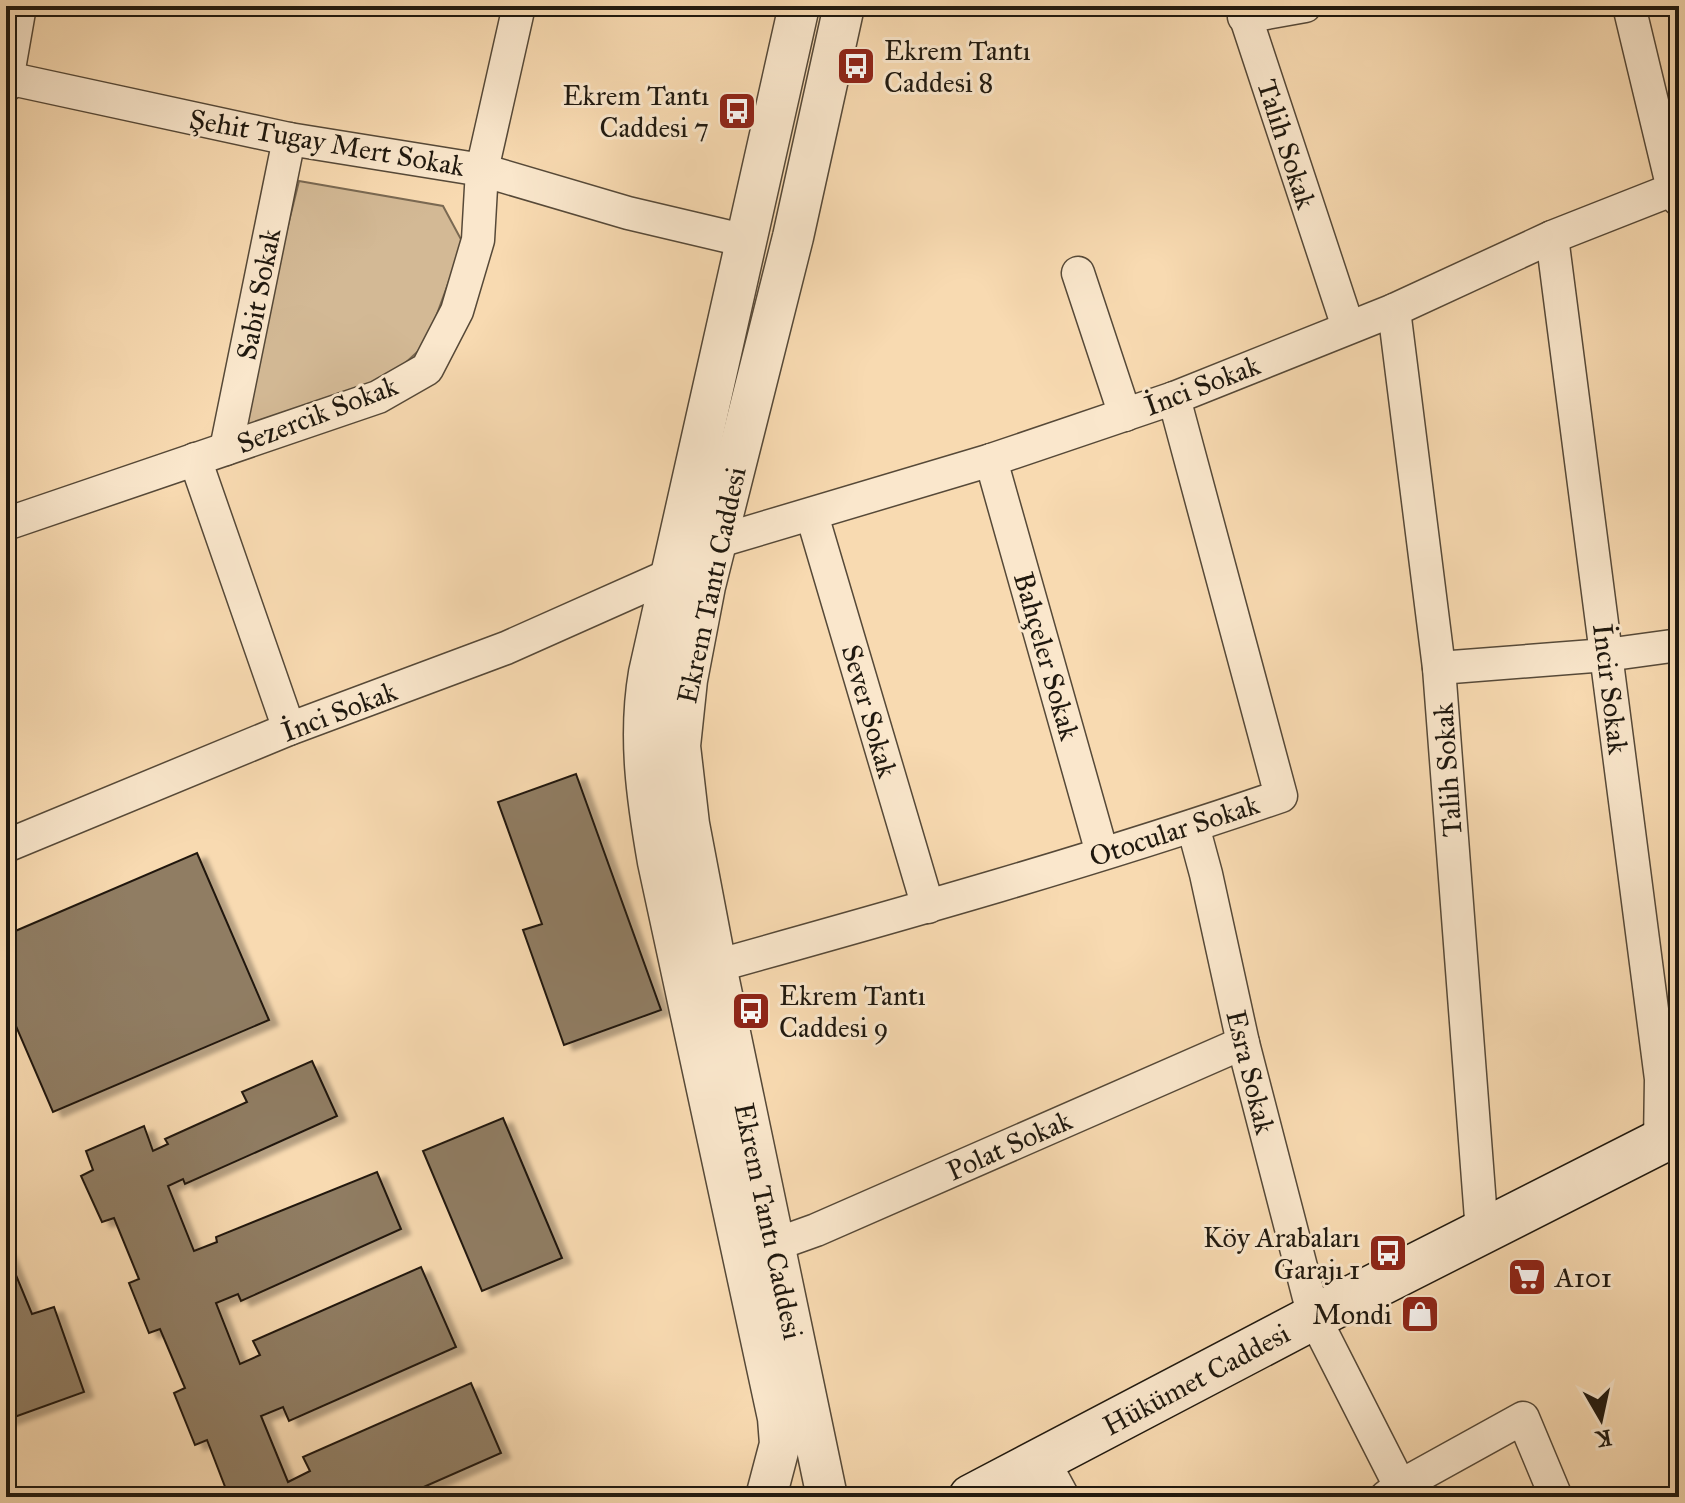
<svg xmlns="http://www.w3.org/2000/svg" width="1685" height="1503" font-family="'IM FELL Great Primer',serif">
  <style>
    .green { fill: #d3b995; stroke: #7a6952; stroke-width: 2 }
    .building { fill: #907d63; stroke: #20190f; stroke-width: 2; filter: url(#shadow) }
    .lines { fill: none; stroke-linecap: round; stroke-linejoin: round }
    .minor-casing { stroke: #564938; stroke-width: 35 }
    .tertiary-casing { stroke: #564938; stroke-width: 43 }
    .secondary-casing { stroke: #20190f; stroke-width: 47 }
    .minor { stroke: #fae7cc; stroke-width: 32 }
    .tertiary { stroke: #fae7cc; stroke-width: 40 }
    .secondary { stroke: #fae7cc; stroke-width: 44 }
    .labels { text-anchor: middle; stroke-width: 6; stroke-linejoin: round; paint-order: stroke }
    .poi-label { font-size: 28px; fill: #20190f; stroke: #fae7cc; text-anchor: start }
    .street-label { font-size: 28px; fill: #20190f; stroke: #fae7cc }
  </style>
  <defs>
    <filter id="shadow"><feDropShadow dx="9" dy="5" stdDeviation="2" flood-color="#0004"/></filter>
  </defs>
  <rect width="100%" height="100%" fill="#f8dab1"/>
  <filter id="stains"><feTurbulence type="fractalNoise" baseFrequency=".0025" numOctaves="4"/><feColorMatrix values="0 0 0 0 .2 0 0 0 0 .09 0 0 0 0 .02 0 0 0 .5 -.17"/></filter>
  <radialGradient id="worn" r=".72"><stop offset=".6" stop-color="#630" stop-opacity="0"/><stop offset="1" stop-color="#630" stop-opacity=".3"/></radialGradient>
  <polygon class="green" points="299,181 443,206 463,243 426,344 377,389 237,431"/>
  <g class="building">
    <polygon points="576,774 661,1010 564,1045 523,930 542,924 498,802"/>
    <polygon points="197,853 269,1020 53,1112 6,1003 6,935"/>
    <polygon points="312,1061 337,1116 185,1184 183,1179 168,1186 194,1251 217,1242 216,1237 377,1172 401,1229 241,1301 238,1294 216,1303 240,1364 260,1355 253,1341 421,1267 456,1347 289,1421 283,1407 261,1416 288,1482 310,1471 303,1457 471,1383 501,1453 401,1497 229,1497 207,1440 195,1445 174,1393 185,1388 160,1329 149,1333 129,1283 139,1279 114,1218 102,1222 81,1176 93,1170 86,1151 144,1126 153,1151 168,1144 165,1139 247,1102 242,1092"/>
    <polygon points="503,1118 562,1258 482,1291 423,1151"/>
    <polygon points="6,1251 32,1314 54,1307 84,1392 6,1420"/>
  </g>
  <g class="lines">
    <defs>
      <g id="minor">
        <polyline points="1242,6 1348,327"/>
        <polyline points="1629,6 1673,189 1679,200"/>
        <polyline points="1244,17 1305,6"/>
        <polyline points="7,78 289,139 482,170 519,6"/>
        <polyline points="6,86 20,6"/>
        <polyline points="1552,237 1661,1079 1660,1142"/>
        <polyline points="1078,273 1125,415"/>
        <polyline points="1394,310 1439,668 1482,1232"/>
        <polyline points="226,449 289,139"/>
        <polyline points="195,459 289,729"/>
        <polyline points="991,460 1102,853"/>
        <polyline points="812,515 928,907"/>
        <polyline points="6,524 378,397 427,369 457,311 478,240 482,170 628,213 747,241"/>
        <polyline points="716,542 991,460 1174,398 1394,310 1552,237 1679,187"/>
        <polyline points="1439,668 1606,655 1679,645"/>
        <polyline points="1193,826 1206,874 1243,1043 1314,1317 1400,1486"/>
        <polyline points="6,846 289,729 506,648 672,574"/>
        <path d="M716 966C906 913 1095 860 1281 796L1174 398"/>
        <polyline points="774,1245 816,1230 1243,1043"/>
        <polyline points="1043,1460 1063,1497"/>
        <polyline points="1386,1497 1400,1486 1523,1418 1556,1497"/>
      </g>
      <g id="tertiary">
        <path d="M766 1497 780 1444 778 1418 658 862C647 799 638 737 649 673L799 6"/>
        <polyline points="827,1497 716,966 689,824 680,746 687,680 705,586 793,237 844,6"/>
      </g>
      <polyline id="secondary" points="971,1497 1314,1317 1679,1132"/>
    </defs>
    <use href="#minor" class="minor-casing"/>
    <use href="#tertiary" class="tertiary-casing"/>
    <use href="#secondary" class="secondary-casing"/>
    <use href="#minor" class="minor"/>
    <use href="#tertiary" class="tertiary"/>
    <use href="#secondary" class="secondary"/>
  </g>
  <defs>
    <symbol id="bus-square" viewBox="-11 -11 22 22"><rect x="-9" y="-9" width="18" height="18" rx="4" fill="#8f2418" stroke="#fae7cc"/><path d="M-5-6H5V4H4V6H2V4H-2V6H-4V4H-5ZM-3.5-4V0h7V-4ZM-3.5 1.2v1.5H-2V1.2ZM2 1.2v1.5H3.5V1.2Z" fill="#fff"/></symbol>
    <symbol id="supermarket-square" viewBox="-11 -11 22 22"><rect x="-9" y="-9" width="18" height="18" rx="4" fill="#8f2418" stroke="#fae7cc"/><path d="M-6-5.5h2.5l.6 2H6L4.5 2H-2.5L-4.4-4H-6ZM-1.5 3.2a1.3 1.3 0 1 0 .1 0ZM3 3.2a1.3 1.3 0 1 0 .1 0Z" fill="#fff"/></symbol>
    <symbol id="shop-square" viewBox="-11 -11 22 22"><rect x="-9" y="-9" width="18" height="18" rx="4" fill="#8f2418" stroke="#fae7cc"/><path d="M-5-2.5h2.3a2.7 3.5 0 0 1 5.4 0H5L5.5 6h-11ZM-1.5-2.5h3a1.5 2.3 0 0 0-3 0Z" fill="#fff"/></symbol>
  </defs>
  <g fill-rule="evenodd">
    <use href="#bus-square" x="834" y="44" width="44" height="44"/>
    <use href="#bus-square" x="715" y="89" width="44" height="44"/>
    <use href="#bus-square" x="729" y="989" width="44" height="44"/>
    <use href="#bus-square" x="1366" y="1231" width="44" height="44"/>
    <use href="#supermarket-square" x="1505" y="1255" width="44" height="44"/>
    <use href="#shop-square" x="1398" y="1292" width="44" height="44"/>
  </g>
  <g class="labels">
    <g class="poi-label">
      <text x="884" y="60">Ekrem Tantı<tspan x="884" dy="32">Caddesi 8</tspan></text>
      <text x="709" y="105" text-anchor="end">Ekrem Tantı<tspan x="709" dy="32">Caddesi 7</tspan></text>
      <text x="779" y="1005">Ekrem Tantı<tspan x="779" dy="32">Caddesi 9</tspan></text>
      <text x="1360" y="1247" text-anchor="end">Köy Arabaları<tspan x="1360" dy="32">Garajı 1</tspan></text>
      <text x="1555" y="1287">A101</text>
      <text x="1392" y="1324" text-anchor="end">Mondi</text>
    </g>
    <g class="street-label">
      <text transform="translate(327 142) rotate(10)" y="10">Şehit Tugay Mert Sokak</text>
      <text transform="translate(1287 144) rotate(72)" y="10">Talih Sokak</text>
      <text transform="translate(258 294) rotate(-79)" y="10">Sabit Sokak</text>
      <text transform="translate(1202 385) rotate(-21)" y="10">İnci Sokak</text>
      <text transform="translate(317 414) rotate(-21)" y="10">Sezercik Sokak</text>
      <text transform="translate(711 585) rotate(-78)" y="10">Ekrem Tantı Caddesi</text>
      <text transform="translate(1047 656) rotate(74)" y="10">Bahçeler Sokak</text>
      <text transform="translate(1611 689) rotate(83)" y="10">İncir Sokak</text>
      <text transform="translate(339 711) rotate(-21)" y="10">İnci Sokak</text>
      <text transform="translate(870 711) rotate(74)" y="10">Sever Sokak</text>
      <text transform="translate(1447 770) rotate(-94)" y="10">Talih Sokak</text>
      <text transform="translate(1174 830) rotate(-18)" y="10">Otocular Sokak</text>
      <text transform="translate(1251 1072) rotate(76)" y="10">Esra Sokak</text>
      <text transform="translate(1009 1145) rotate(-24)" y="10">Polat Sokak</text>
      <text transform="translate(769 1221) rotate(78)" y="10">Ekrem Tantı Caddesi</text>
      <text transform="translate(1196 1379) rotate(-28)" y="10">Hükümet Caddesi</text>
    </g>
  </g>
  <rect width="1685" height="1503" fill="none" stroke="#f8dab1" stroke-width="32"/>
  <rect x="8" y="8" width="1669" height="1487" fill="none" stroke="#20190f" stroke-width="4"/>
  <rect x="16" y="16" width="1653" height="1471" fill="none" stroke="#20190f" stroke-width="2"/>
  <g transform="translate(1601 1419) rotate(171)" stroke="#fae7cc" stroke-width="6" paint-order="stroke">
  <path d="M0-6L14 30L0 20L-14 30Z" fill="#20190f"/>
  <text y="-12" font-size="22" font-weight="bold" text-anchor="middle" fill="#20190f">K</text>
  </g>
  <rect width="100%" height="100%" filter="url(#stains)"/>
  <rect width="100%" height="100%" fill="url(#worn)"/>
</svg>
